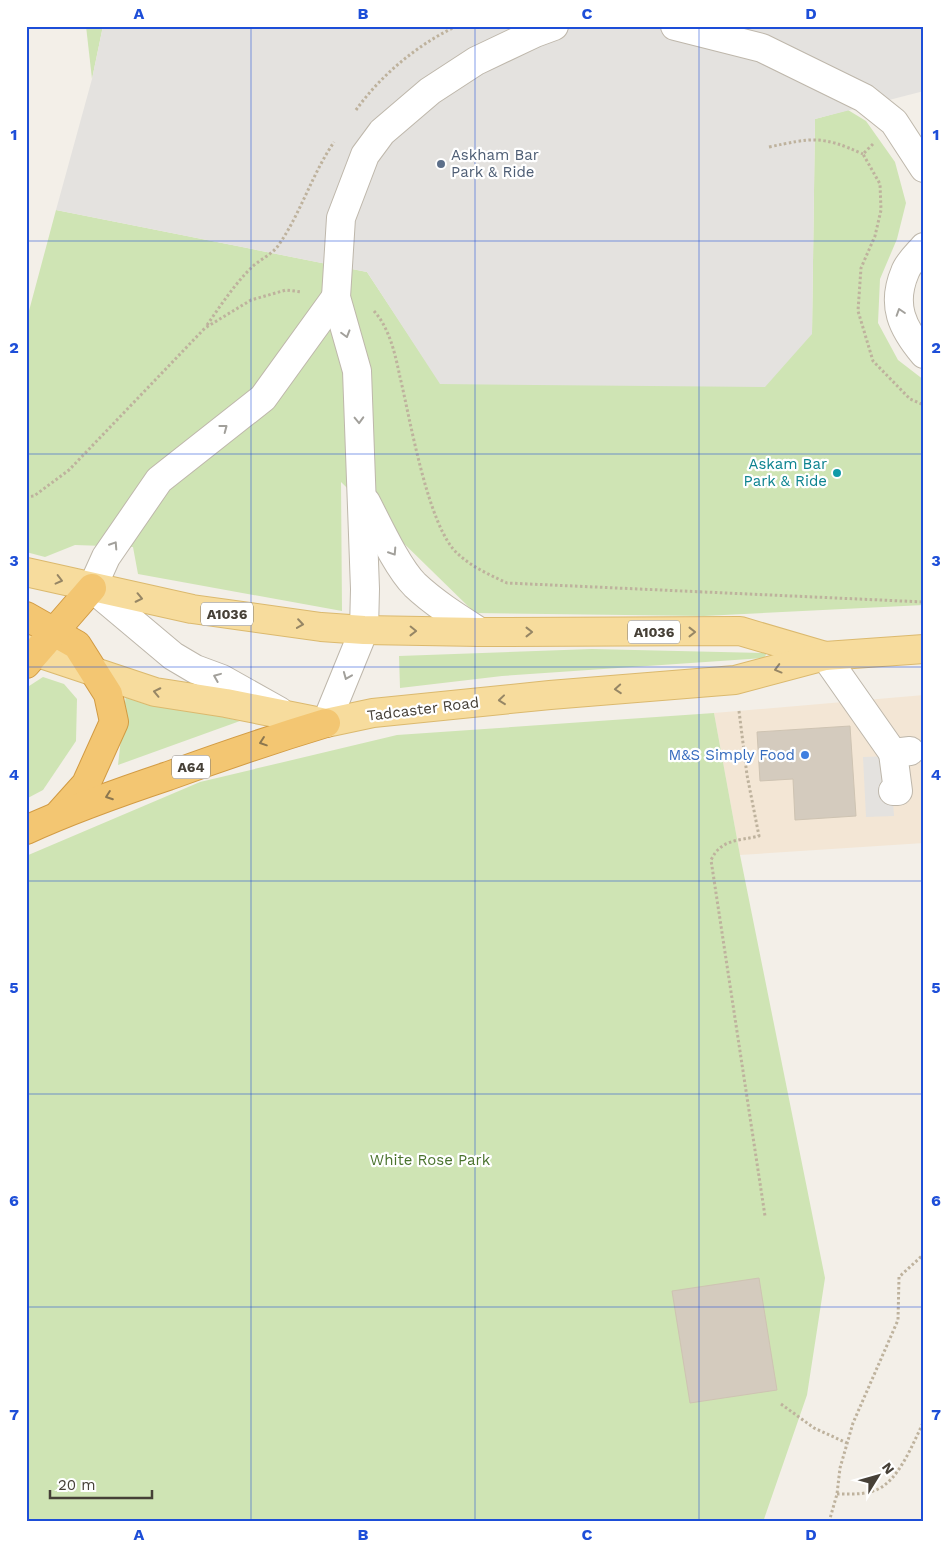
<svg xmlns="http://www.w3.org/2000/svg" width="950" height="1548" font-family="'Work Sans',sans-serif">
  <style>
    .commercial { fill: #f3e6d5 }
    .green { fill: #cfe4b4 }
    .parking { fill: #e4e2df }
    .building { fill: #d4cbbe; stroke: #cec3b2 }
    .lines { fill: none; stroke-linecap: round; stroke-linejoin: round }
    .minor-casing { stroke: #beb7ab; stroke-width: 30 }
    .major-casing { stroke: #dbb96e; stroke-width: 30 }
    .highway-casing { stroke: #d29b43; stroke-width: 30 }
    .path { stroke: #beb29d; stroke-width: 3; stroke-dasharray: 2.5 2.5; stroke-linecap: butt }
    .minor { stroke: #fff; stroke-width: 28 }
    .major { stroke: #f7dc9d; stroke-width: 28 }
    .highway { stroke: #f3c672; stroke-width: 28 }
    .oneway { stroke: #a2a09b }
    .oneway2 { stroke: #968665 }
    .oneway3 { stroke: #8b764f }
    .grid { fill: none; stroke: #1d4ed8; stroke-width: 1; stroke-opacity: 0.55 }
    .service-dot { fill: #5c6f8a; stroke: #fff; stroke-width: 2 }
    .culture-dot { fill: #0f9aa8; stroke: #fff; stroke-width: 2 }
    .shop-dot { fill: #3f7fe0; stroke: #fff; stroke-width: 2 }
    .labels { text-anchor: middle; stroke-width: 4.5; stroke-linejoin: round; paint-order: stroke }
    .shield { fill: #fff; stroke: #7e7973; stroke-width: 1 }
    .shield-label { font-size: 14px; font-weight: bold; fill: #464037 }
    .service-label { font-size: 15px; fill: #4e5e75; stroke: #fff; text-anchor: start }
    .culture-label { font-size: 15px; fill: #0d838f; stroke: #fff; text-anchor: end }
    .street-label { font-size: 15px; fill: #464037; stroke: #fff }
    .shop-label { font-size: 15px; fill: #366cbe; stroke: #fff; text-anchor: end }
    .park-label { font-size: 15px; fill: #4a732e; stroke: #fff }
    .neatline { fill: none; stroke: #1d4ed8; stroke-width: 2 }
    .grid-label { font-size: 16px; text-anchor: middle; font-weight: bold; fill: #1d4ed8 }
  </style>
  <rect width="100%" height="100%" fill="#f3efe8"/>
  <polygon class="commercial" points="924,695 924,843 740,855 714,713"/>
  <g class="green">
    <polygon points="86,26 103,26 92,79"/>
    <polygon points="848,110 866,121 895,162 906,203 897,239 880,279 878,323 898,360 924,380 924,605 704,616 475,613 341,482 342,611 138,574 133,547 75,545 45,557 26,552 26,322 56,210 367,272 441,384 812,334 815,119"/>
    <polygon points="592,649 767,653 764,658 502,676 400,688 399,656"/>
    <polygon points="43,677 64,684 77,699 76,741 43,790 26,799 26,688"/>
    <polygon points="126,694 240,721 118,765"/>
    <polygon points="714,713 740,855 825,1278 807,1395 763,1522 26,1522 26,856 200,782 397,735"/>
  </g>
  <g class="parking">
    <polygon points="103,26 924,26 924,91 815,119 812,334 765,387 440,384 367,272 56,210 92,79"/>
    <polygon points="890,756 894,816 866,817 863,757"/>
  </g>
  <g class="building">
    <polygon points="850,726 856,816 795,820 793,779 760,781 757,732"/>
    <polygon points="759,1278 777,1390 690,1403 672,1291"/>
  </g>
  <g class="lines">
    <defs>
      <g id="minor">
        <polyline points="675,26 762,48 864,98 894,122 924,168"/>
        <path d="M924 247C918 254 908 263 905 272 891 305 902 328 924 354"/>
        <path d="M366 502C378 525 397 567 415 585 434 603 458 618 480 632"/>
        <polyline points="825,656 893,753 910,751"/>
        <polyline points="279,711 222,679 195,669 173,656 92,588 106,557 159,480 263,398 336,297"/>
        <polyline points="326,723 364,630 365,589 357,371 336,297 341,218 365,155 382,132 430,91 476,61 535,33 554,26"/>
        <polyline points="893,791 898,791 893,753"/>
      </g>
      <g id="major">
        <polyline points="26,572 192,609 321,627 364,630 480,632 740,631 825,656"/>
        <polyline points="26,649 155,692 226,703 326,723 373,713 550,695 735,680 825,656 924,649"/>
      </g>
      <g id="highway">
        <polyline points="26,616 77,645 108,694 114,722 86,784 60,813"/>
        <polyline points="26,664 92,588"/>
        <path d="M26 830C72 809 120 792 168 776 220 757 273 739 326 723"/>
      </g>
    </defs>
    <use href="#minor" class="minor-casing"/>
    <use href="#major" class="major-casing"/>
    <use href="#highway" class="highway-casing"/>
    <g class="path">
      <path d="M356 110C381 75 418 44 457 26"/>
      <polyline points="873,144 863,154 880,184 881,210 875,236 861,268 858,311 873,361 910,399 924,405"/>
      <path d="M769 147C812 138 821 135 863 154"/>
      <path d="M374 311C390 329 395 354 400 377 410 418 428 528 458 554 472 567 490 575 507 583L924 602"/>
      <path d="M207 325C221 305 234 285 251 268 259 260 271 255 278 246 301 213 311 176 334 142"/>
      <polyline points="26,497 34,496 69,470 205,328 251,300 286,290 302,292"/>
      <path d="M739 711 747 775 759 836C738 841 721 839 711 860L765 1216"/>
      <polyline points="781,1404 814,1428 847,1443"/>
      <path d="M837 1494C850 1494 863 1495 876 1490 899 1481 913 1443 924 1421"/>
      <polyline points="829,1522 837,1494 840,1468 853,1423 898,1320 899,1277 924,1254"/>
    </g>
    <use href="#minor" class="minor"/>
    <use href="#major" class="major"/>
    <use href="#highway" class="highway"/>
  </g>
  <defs><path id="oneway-chevron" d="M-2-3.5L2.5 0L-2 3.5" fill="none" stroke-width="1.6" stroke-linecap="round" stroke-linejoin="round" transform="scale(1.25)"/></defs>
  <g class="oneway">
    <use href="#oneway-chevron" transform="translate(900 312) rotate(-108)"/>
    <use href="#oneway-chevron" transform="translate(346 334) rotate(74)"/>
    <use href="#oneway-chevron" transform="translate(359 420) rotate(88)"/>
    <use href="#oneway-chevron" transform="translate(224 428) rotate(-37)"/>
    <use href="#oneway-chevron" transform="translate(114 545) rotate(-57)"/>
    <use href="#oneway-chevron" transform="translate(393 552) rotate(57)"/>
    <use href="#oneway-chevron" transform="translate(347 676) rotate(112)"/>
    <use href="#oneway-chevron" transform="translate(217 677) rotate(-158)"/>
  </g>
  <g class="oneway2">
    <use href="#oneway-chevron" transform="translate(59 580) rotate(14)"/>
    <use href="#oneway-chevron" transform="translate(139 598) rotate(12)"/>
    <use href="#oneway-chevron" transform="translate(300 624) rotate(8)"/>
    <use href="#oneway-chevron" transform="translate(413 631) rotate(1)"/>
    <use href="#oneway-chevron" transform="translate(529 632)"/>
    <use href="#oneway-chevron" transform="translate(692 632)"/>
    <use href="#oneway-chevron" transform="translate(778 669) rotate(165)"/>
    <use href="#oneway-chevron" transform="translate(618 689) rotate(176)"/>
    <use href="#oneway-chevron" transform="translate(157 692) rotate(-168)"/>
    <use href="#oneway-chevron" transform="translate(502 700) rotate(174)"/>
  </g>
  <g class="oneway3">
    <use href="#oneway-chevron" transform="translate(263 742) rotate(161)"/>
    <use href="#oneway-chevron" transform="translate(109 796) rotate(160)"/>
  </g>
  <path class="grid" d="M251 26V1522M475 26V1522M699 26V1522M26 241H924M26 454H924M26 667H924M26 881H924M26 1094H924M26 1307H924"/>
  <circle class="service-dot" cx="441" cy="164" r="5"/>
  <circle class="culture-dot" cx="837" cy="473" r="5"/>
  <circle class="shop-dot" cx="805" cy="755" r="5"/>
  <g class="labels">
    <g class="shield">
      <rect x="201" y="602.5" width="52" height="23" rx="4"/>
      <rect x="628" y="620.5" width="52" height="23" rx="4"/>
      <rect x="172" y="755.5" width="38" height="23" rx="4"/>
    </g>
    <g class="shield-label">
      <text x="227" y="619">A1036</text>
      <text x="654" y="637">A1036</text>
      <text x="191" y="772">A64</text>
    </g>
    <g class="service-label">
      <text x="451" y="160">Askham Bar<tspan x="451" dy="17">Park &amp; Ride</tspan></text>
    </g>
    <g class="culture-label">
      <text x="827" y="469">Askam Bar<tspan x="827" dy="17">Park &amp; Ride</tspan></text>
    </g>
    <g class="street-label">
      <text transform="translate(423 709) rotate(-7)" y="5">Tadcaster Road</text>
    </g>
    <g class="shop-label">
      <text x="795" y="760">M&amp;S Simply Food</text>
    </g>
    <g class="park-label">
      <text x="430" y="1165">White Rose Park</text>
    </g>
  </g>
  <rect width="950" height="1548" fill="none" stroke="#ffffff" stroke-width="55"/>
  <g transform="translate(878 1476) rotate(53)" stroke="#ffffff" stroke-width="4" paint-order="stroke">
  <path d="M0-4L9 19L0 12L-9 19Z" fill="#464037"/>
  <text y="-8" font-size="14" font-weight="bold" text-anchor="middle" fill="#464037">N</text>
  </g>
  <path d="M50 1490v8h102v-8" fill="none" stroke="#464037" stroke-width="2.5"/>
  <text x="58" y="1490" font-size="15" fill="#464037" stroke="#ffffff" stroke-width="4" paint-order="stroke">20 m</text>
  <rect x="28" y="28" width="894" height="1492" class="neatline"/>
  <g class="grid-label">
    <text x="139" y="19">A</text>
    <text x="363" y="19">B</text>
    <text x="587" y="19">C</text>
    <text x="811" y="19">D</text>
    <text x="14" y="140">1</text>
    <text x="936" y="140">1</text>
    <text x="14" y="353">2</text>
    <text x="936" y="353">2</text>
    <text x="14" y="566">3</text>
    <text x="936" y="566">3</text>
    <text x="14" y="780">4</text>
    <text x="936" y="780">4</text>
    <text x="14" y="993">5</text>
    <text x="936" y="993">5</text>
    <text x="14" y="1206">6</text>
    <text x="936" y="1206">6</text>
    <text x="14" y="1420">7</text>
    <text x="936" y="1420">7</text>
    <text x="139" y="1540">A</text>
    <text x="363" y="1540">B</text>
    <text x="587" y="1540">C</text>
    <text x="811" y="1540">D</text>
  </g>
</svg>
